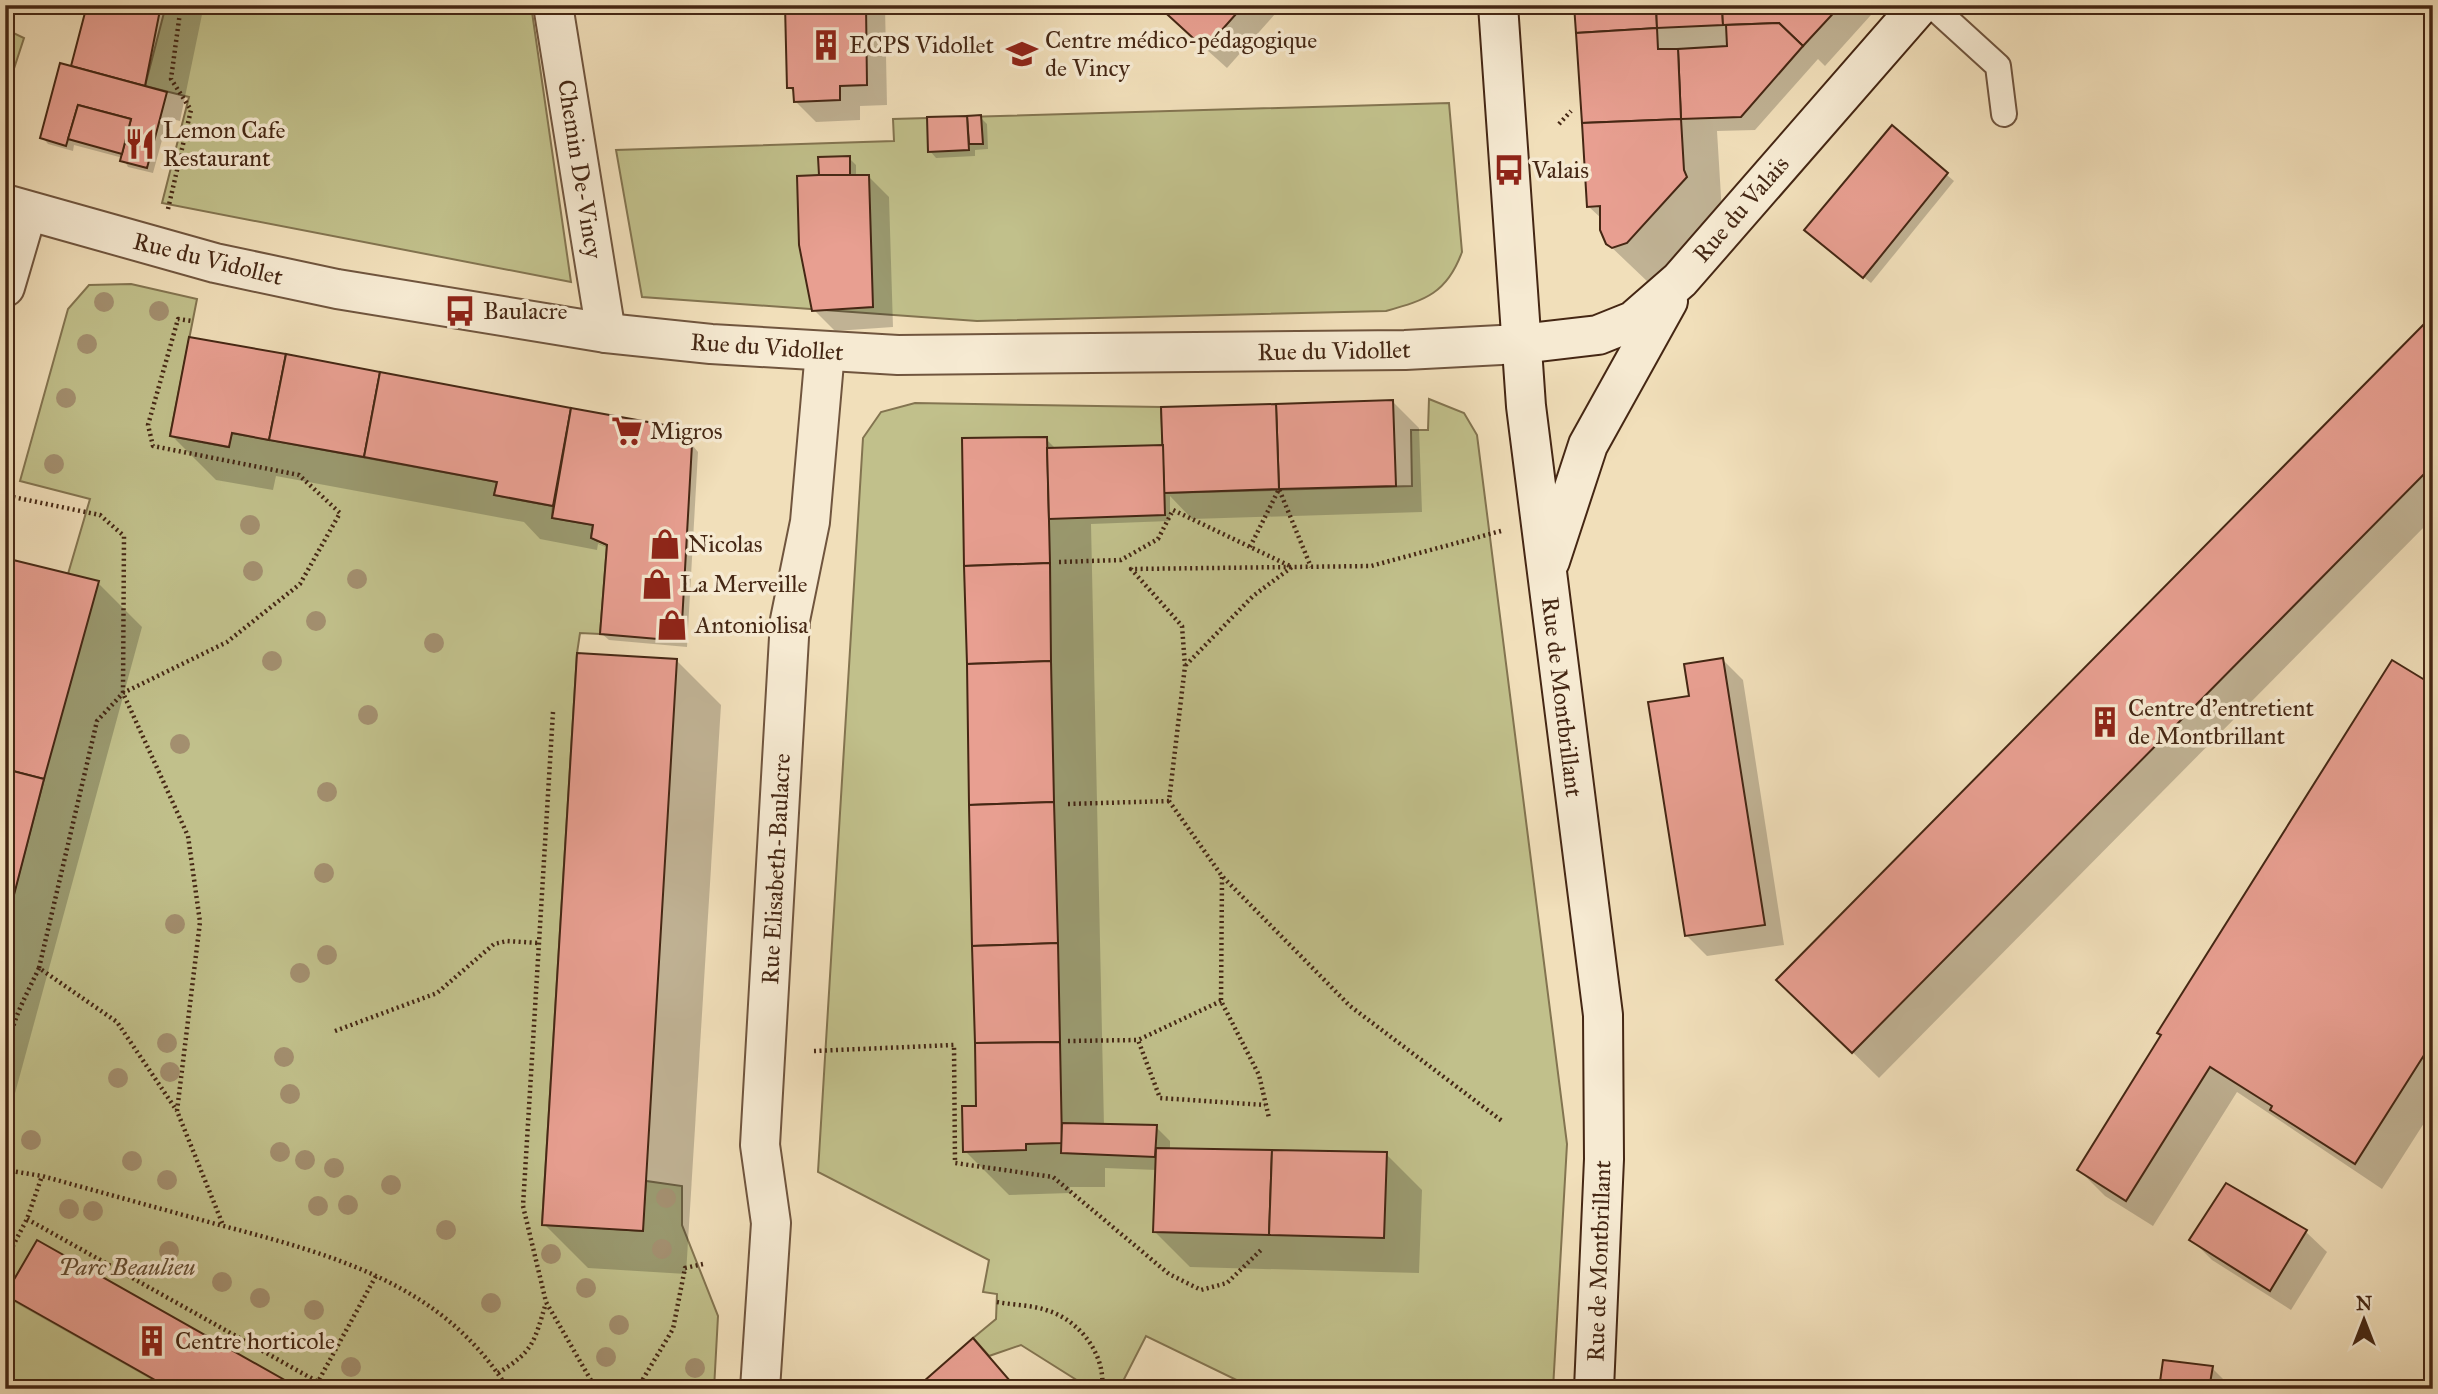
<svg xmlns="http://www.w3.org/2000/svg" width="2438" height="1394" font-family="'IM FELL Great Primer',serif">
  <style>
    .green { fill: #c1c08b; stroke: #837450; stroke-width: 2 }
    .shadow { fill: #0003; fill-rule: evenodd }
    .building { fill: #e89f91; stroke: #452714; stroke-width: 2 }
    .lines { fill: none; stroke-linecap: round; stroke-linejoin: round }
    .lane-casing { stroke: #70553e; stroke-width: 28 }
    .street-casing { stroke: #70553e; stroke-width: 42 }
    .secondary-casing { stroke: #452714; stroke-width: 42 }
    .path { stroke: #452714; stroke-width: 4.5; stroke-dasharray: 2 3.5; stroke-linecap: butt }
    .lane { stroke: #f6ead2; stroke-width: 24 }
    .street { stroke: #f6ead2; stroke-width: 38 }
    .secondary { stroke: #f6ead2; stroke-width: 38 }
    .tree { fill: #a38f6f }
    .labels { text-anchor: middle; stroke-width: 7; stroke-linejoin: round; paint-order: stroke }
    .poi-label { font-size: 24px; fill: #452714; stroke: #f6ead2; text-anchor: start }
    .street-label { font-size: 24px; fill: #452714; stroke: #f6ead2 }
    .park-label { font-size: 24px; font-style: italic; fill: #644d32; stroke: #f6ead2 }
  </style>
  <rect width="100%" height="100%" fill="#f1dfba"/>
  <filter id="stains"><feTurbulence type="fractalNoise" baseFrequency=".00286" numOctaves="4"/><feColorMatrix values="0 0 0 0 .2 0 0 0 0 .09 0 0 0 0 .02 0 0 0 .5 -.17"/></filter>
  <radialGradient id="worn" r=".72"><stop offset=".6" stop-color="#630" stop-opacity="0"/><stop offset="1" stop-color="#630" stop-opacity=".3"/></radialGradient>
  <g class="green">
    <polygon points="5,5 15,5 7,30 24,38 5,96"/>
    <polygon points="166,5 531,5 571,282 162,203 189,97 145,86"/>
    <path d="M1449 103 1462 252C1447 293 1426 300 1386 311L977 321 642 297 616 150 894 141 893 119Z"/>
    <polygon points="131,284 197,299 170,436 228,447 232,433 497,482 494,495 553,506 552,518 593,525 591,538 607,545 600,634 580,633 577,653 542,1224 642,1231 646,1181 682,1186 682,1225 718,1316 714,1389 5,1389 5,927 44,779 68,574 90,499 20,481 68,309 89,285"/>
    <polygon points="1429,399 1464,413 1477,435 1567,1144 1553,1389 1255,1389 1146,1336 1119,1389 1091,1389 1021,1345 989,1356 973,1338 996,1319 997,1294 983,1292 989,1260 818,1172 863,438 881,412 915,403 1161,407 1165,493 1412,486 1411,430 1428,430"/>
  </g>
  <g class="shadow">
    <polygon points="89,5 204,5 180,121 168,118 153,173 128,167 123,158 74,145 73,151 48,144 42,137 72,68"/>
    <polygon points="787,5 885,5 887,105 860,106 860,120 816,122 795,101 795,93 789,87"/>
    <polygon points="1157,5 1283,5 1227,68"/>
    <polygon points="1575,5 1880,5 1825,66 1818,59 1755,130 1717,131 1722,213 1663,278 1649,283 1607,243 1602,219 1588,206"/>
    <polygon points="980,117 987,124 988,149 975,150 975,156 936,158 930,151 928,119"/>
    <polygon points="1892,128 1954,181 1871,283 1813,236"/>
    <polygon points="849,158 856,165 856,177 868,176 889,197 893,327 835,331 814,310"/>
    <polygon points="2433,318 2433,518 1879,1078 1779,980"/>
    <path d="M190 339 680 430 698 452 687 647 609 640 602 634 608 548 598 544 597 550 540 539 524 522 276 476 273 490 216 480 172 436ZM598 540 616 547 614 550 598 543Z"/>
    <polygon points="1393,402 1419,428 1422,512 1192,519 1170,496 1170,521 1091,524 1104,1126 1156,1127 1170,1141 1170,1150 1386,1154 1422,1190 1419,1273 1190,1267 1154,1231 1157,1170 1105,1168 1105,1187 1070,1187 1070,1193 1009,1195 965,1151 978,1107 1046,439 1057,450 1164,447"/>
    <polygon points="5,560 98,583 142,627 5,1130"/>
    <polygon points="676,660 721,705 686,1274 588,1268 544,1224"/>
    <polygon points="1723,660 1743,680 1784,945 1707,956 1686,935 1691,698"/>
    <polygon points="2433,688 2433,1109 2382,1189 2237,1092 2153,1226 2105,1196 2079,1170"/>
    <polygon points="2226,1185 2306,1232 2327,1252 2291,1310 2212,1260 2192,1240"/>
    <polygon points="38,1242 297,1389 168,1389 14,1302 8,1295"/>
    <polygon points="973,1340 1019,1389 918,1389"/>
    <polygon points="2212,1368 2226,1382 2225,1389 2161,1389"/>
  </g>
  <g class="building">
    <polygon points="87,5 161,5 145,86 71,66"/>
    <polygon points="785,5 866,5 867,85 840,86 840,100 794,102 793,88 787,88"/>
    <polygon points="1157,5 1244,5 1205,49"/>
    <polygon points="1574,5 1656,5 1657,28 1576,33"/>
    <polygon points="1656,5 1722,5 1723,25 1657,28"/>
    <polygon points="1722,5 1841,5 1803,46 1779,23 1723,25"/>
    <polygon points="1779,23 1803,46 1741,117 1681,119 1678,49 1727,46 1726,25"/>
    <polygon points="1657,28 1658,49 1678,49 1681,119 1582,123 1576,33"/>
    <polygon points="60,63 167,92 147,168 120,161 131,119 78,105 66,146 40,138"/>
    <polygon points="78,105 131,119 122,154 68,139"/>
    <polygon points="981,115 983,144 969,144 967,116"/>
    <polygon points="967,116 969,150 928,152 927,117"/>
    <polygon points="1681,119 1684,170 1687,177 1627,243 1612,248 1606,244 1600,230 1600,206 1587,207 1582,123"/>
    <polygon points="1892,125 1948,173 1863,278 1804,230"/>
    <polygon points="850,156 850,175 819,175 818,157"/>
    <polygon points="819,175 869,175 873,307 812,311 799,245 797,176"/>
    <polygon points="2433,315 2433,465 1852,1053 1776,980"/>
    <polygon points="189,337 286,354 269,440 232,433 229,447 170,436"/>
    <polygon points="286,354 380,372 364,457 269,440"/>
    <polygon points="380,372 571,408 553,506 494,495 497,482 364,457"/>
    <polygon points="1393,400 1396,486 1279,489 1276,404"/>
    <polygon points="1276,404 1279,489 1164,493 1161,407"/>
    <polygon points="571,408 681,428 692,444 681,641 600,634 607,545 591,538 593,525 552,518"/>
    <polygon points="1047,437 1050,563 964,566 962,438"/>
    <polygon points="1163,445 1165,515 1049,519 1047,448"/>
    <polygon points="5,558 99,581 44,779 5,769"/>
    <polygon points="1050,563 1051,661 967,664 964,566"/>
    <polygon points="577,653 677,659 643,1231 542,1225"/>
    <polygon points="1723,658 1765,925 1685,936 1648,702 1689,696 1684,664"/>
    <polygon points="2392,660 2433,685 2433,1041 2355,1164 2270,1110 2272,1106 2210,1067 2126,1201 2077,1170 2161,1035 2157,1033"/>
    <polygon points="1051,661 1054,802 969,805 967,664"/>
    <polygon points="5,769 44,779 9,914 5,913"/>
    <polygon points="1054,802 1058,943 972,946 969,805"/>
    <polygon points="1058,943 1060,1042 975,1043 972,946"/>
    <polygon points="1060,1042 1062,1143 1026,1144 1026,1150 963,1152 962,1106 976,1106 975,1043"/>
    <polygon points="1062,1123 1157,1125 1155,1157 1061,1153"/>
    <polygon points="1156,1148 1272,1150 1269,1235 1153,1232"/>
    <polygon points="1272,1150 1387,1152 1384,1238 1269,1235"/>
    <polygon points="2226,1183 2307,1230 2270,1291 2189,1240"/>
    <polygon points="37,1240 297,1387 171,1389 5,1295"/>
    <polygon points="973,1338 1017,1389 915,1389"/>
    <polygon points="2163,1360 2213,1366 2209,1389 2159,1389"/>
  </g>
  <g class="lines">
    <defs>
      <polyline id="lane" points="1931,5 1998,66 2004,114"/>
      <g id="street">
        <polyline points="553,5 606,333"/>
        <polyline points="5,204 215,263 337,289 606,333 711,344 898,355 1405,350 1520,344"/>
        <polyline points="5,287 27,212"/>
        <polyline points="760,1389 771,1223 760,1145 790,620 810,522 825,351"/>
      </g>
      <g id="secondary">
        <polyline points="1498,5 1526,406 1603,1015 1604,1159 1594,1389"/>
        <polyline points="1520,344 1598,335 1633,321 1680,280 1920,5"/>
        <polyline points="1550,561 1588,445 1668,301"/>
      </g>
    </defs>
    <use href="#lane" class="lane-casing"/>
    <use href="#street" class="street-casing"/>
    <use href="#secondary" class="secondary-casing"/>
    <g class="path">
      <polyline points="1559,124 1571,111"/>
      <polyline points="168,209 191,110 171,79 181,5"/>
      <polyline points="8,496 100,515 124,536 123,693 188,836 200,922 177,1111 223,1225"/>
      <polyline points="1501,531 1371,566 1131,569 1182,626 1185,666 1169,801 1222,876 1350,1006 1502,1121"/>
      <polyline points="1250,547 1279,489 1311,567"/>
      <polyline points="1059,562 1121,560 1158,539 1173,510 1292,567 1253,596 1186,665"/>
      <polyline points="553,712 523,1206 546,1302 596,1389"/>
      <polyline points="1068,804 1169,801"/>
      <polyline points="1222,877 1221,1001 1259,1075 1269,1118"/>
      <polyline points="39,968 97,721 123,693 227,642 300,584 340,513 299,475 153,446 148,425 178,319 192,321"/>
      <polyline points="1221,1001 1138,1040 1160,1098 1265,1105"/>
      <polyline points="335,1031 437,993 494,944 507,941 538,943"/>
      <polyline points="1068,1041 1138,1040"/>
      <polyline points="814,1051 954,1045 955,1163 1053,1177 1169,1274 1201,1290 1227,1283 1262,1249"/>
      <path d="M5 1117C16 1097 6 1080 7 1057 9 1025 26 996 39 968L117 1022 177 1111"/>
      <path d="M5 1170 42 1176C100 1192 158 1208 216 1224 329 1254 442 1282 508 1389"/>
      <polyline points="27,1219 318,1382"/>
      <polyline points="5,1261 27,1219 42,1176"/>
      <path d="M997 1302C1013 1305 1031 1305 1046 1310 1080 1320 1106 1355 1102 1389"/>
      <path d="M498 1373C534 1351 534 1342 546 1303"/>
      <polyline points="314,1389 377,1274"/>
      <polyline points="637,1389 673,1329 685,1268 703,1264"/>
    </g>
    <use href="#lane" class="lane"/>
    <use href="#street" class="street"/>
    <use href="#secondary" class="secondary"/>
  </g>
  <g class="tree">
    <circle cx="104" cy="302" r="10"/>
    <circle cx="159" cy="311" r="10"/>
    <circle cx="87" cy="344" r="10"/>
    <circle cx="66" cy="398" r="10"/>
    <circle cx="54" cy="464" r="10"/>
    <circle cx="250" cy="525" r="10"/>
    <circle cx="253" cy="571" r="10"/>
    <circle cx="357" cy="579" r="10"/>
    <circle cx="316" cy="621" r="10"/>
    <circle cx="434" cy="643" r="10"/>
    <circle cx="272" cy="661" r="10"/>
    <circle cx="368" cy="715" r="10"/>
    <circle cx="180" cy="744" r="10"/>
    <circle cx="327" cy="792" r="10"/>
    <circle cx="324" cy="873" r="10"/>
    <circle cx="175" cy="924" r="10"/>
    <circle cx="327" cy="955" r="10"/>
    <circle cx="300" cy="973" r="10"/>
    <circle cx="167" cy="1043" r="10"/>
    <circle cx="284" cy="1057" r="10"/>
    <circle cx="170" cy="1072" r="10"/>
    <circle cx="118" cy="1078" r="10"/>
    <circle cx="290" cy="1094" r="10"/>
    <circle cx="31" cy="1140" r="10"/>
    <circle cx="280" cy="1152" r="10"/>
    <circle cx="305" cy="1160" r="10"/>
    <circle cx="132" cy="1161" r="10"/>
    <circle cx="334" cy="1168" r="10"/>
    <circle cx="167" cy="1180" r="10"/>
    <circle cx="391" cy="1185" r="10"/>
    <circle cx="666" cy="1198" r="10"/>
    <circle cx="348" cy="1205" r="10"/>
    <circle cx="318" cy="1206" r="10"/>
    <circle cx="69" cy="1209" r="10"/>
    <circle cx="93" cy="1211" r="10"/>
    <circle cx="446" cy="1230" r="10"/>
    <circle cx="662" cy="1249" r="10"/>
    <circle cx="169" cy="1251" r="10"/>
    <circle cx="551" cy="1254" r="10"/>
    <circle cx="222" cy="1282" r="10"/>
    <circle cx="586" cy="1288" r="10"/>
    <circle cx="260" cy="1298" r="10"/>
    <circle cx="491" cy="1303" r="10"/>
    <circle cx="314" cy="1310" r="10"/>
    <circle cx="619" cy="1325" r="10"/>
    <circle cx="606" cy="1357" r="10"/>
    <circle cx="351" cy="1367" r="10"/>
    <circle cx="695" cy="1368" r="10"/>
  </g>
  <defs>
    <symbol id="building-bare" viewBox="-9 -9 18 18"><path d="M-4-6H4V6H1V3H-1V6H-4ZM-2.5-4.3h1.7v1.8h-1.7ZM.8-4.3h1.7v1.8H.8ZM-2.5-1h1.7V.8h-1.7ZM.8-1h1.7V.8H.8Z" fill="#8f2418" stroke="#f6ead2" stroke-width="2.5" paint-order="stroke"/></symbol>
    <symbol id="school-bare" viewBox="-9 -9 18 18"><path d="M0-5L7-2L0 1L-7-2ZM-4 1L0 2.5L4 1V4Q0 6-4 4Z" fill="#8f2418" stroke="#f6ead2" stroke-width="2.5" paint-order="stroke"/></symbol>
    <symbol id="restaurant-bare" viewBox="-9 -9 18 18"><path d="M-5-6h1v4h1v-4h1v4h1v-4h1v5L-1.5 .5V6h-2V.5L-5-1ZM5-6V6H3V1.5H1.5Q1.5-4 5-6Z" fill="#8f2418" stroke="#f6ead2" stroke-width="2.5" paint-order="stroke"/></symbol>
    <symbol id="bus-bare" viewBox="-9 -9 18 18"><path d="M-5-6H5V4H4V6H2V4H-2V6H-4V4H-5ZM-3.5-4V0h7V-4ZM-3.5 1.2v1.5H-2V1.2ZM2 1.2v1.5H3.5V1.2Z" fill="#8f2418" stroke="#f6ead2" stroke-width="2.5" paint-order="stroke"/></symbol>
    <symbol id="supermarket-bare" viewBox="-9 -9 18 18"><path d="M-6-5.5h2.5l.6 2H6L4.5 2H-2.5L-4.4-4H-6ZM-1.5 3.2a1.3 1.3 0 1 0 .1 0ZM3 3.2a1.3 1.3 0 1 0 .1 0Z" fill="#8f2418" stroke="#f6ead2" stroke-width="2.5" paint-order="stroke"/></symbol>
    <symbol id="shop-bare" viewBox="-9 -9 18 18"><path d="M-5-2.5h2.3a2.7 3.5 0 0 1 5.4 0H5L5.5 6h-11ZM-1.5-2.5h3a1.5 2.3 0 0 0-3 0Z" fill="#8f2418" stroke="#f6ead2" stroke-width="2.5" paint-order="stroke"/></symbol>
  </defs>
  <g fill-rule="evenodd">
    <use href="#building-bare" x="804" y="23" width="44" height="44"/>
    <use href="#school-bare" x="1000" y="32" width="44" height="44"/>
    <use href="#restaurant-bare" x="118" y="122" width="44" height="44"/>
    <use href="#bus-bare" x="1487" y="148" width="44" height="44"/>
    <use href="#bus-bare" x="438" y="289" width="44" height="44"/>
    <use href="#supermarket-bare" x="605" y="409" width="44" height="44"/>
    <use href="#shop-bare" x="643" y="522" width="44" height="44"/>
    <use href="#shop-bare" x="635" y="562" width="44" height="44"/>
    <use href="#shop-bare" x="650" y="603" width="44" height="44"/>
    <use href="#building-bare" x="2083" y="700" width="44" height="44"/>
    <use href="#building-bare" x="130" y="1319" width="44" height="44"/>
  </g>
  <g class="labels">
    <g class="poi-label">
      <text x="1045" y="48">Centre médico-pédagogique<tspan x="1045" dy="28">de Vincy</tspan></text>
      <text x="849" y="53">ECPS Vidollet</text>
      <text x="163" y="138">Lemon Cafe<tspan x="163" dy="28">Restaurant</tspan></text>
      <text x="1532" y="178">Valais</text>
      <text x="483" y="319">Baulacre</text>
      <text x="650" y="439">Migros</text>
      <text x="688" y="552">Nicolas</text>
      <text x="680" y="592">La Merveille</text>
      <text x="695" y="633">Antoniolisa</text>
      <text x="2128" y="716">Centre d'entretient<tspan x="2128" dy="28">de Montbrillant</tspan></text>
      <text x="175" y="1349">Centre horticole</text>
    </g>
    <g class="street-label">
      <text transform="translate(580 169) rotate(81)" y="8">Chemin De-Vincy</text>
      <text transform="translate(1741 209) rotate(-49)" y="8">Rue du Valais</text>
      <text transform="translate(208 259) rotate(14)" y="8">Rue du Vidollet</text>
      <text transform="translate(767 347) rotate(4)" y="8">Rue du Vidollet</text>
      <text transform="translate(1334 351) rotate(-1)" y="8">Rue du Vidollet</text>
      <text transform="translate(1562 697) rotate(83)" y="8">Rue de Montbrillant</text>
      <text transform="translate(776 869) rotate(-87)" y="8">Rue Elisabeth-Baulacre</text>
      <text transform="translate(1599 1261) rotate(-88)" y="8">Rue de Montbrillant</text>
    </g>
    <g class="park-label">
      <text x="127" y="1275">Parc Beaulieu</text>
    </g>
  </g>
  <rect width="2438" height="1394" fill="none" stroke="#f1dfba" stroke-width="28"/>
  <rect x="7" y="7" width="2424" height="1380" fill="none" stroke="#452714" stroke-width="3.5"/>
  <rect x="14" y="14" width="2410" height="1366" fill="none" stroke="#452714" stroke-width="2"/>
  <g transform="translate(2364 1320)" stroke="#f6ead2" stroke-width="5" paint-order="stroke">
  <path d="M0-5L12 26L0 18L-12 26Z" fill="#452714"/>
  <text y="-10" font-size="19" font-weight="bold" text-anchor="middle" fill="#452714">N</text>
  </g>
  <rect width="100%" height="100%" filter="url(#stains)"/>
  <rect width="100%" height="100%" fill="url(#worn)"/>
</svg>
